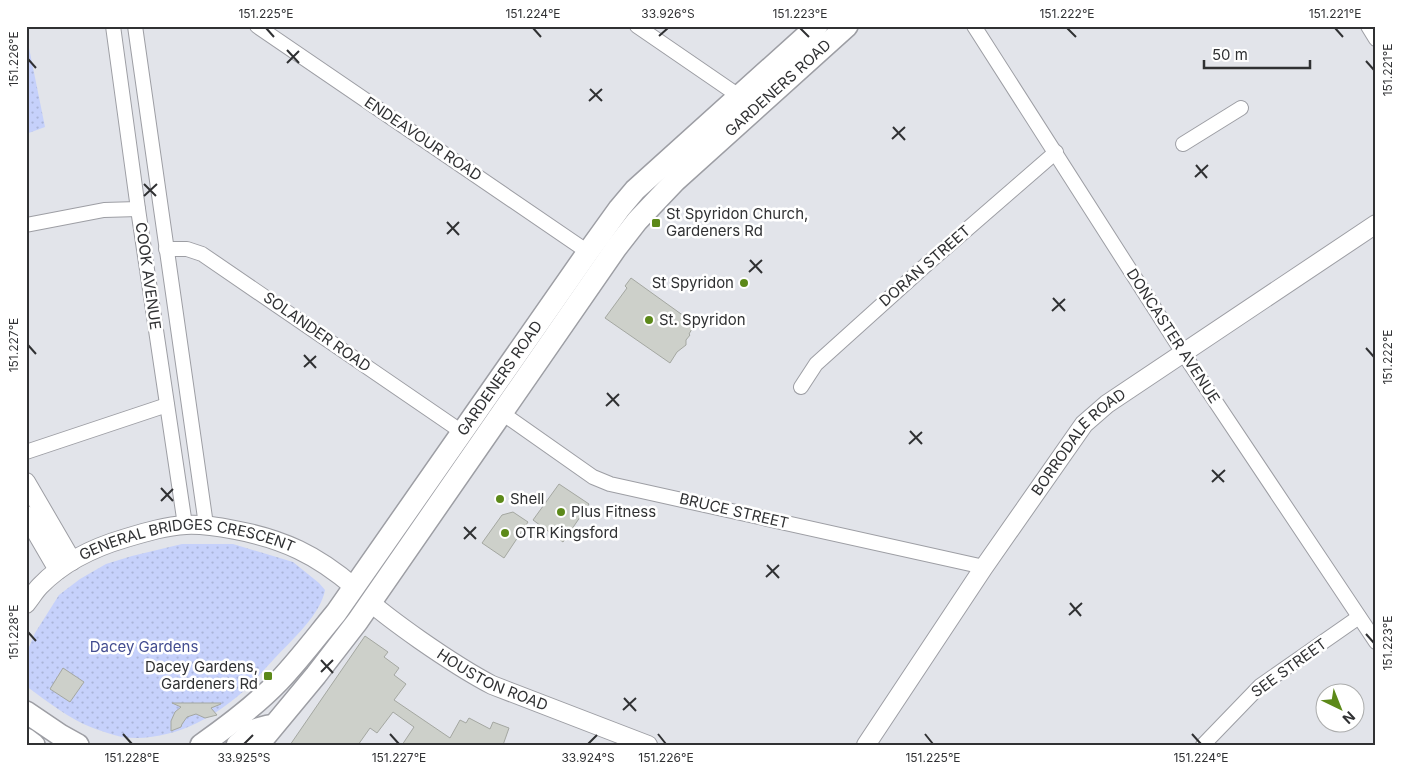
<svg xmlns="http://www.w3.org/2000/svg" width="1402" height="771" font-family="Inter,sans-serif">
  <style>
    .green { fill: url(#green-dots) }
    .building { fill: #cdd0ca; stroke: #a4a7a1 }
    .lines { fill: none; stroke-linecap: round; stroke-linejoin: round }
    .minor-casing { stroke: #9d9ea4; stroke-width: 16 }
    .tertiary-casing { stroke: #9d9ea4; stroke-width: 20 }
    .primary-casing { stroke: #9d9ea4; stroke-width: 24 }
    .minor { stroke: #fff; stroke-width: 14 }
    .tertiary { stroke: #fff; stroke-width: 18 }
    .primary { stroke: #fff; stroke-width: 21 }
    .ticks { fill: none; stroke: #303133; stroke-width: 2 }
    .poi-dot { fill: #5c8919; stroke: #fff; stroke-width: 2 }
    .labels { text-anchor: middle; stroke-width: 5; stroke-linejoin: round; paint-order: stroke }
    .street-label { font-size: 15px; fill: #303133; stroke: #fff }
    .poi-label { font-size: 15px; fill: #303133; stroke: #fff; text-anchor: start }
    .park-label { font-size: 15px; fill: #434d90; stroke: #fff }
    .neatline { fill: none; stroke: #303133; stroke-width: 2 }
    .ticks-label { font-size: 12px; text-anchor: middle; fill: #303133 }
  </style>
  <defs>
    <pattern id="green-dots" width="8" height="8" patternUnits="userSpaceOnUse" patternTransform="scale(1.25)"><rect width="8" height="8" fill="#c6d1fb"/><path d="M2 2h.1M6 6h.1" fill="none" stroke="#aab4d8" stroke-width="1.8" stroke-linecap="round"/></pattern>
  </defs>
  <rect width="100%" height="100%" fill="#e2e4ea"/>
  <g class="green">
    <polygon points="26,33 45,127 26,134"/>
    <path d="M182 544H233L293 562 319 583 325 590C321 614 291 641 274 659 265 668 258 678 248 687 215 718 170 743 122 737 113 735 102 731 93 728 69 719 47 701 26 686V654L35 633 59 595 80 579 106 564 132 556Z"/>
  </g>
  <g class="building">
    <polygon points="631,278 695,324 689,334 690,335 686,340 686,345 677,352 670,363 605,318 627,288 625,286"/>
    <polygon points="559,484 589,504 563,542 533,520"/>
    <polygon points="513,512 528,522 504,558 482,543 502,515"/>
    <polygon points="365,636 388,652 384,657 399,668 394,675 406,684 394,700 450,738 460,720 466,723 469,718 490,729 493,722 509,728 503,745 402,745 414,727 393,712 377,733 370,728 358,745 290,745"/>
    <polygon points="63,668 84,682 70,702 50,689"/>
    <polygon points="172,703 221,703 221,704 211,708 217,715 205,718 196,714 187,717 182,724 181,727 171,731 171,721 175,712 181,707"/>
  </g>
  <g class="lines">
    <defs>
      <g id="minor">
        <polyline points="113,26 138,209 185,525"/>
        <polyline points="135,26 206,525"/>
        <polyline points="257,26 588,252"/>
        <polyline points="637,26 739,96"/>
        <polyline points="974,26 1183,353 1376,642"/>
        <polyline points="1368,26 1376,39"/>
        <polyline points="1183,144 1241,108"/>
        <polyline points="26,225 104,210 138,209"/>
        <polyline points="166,249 187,249 202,254 462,432"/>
        <polyline points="801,387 816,364 927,264 1056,152"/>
        <polyline points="502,413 593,477 610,484 984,567"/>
        <polyline points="26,452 167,405"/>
        <polyline points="1203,745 1260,686 1359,617"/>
      </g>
      <g id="tertiary">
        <polyline points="26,482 72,561"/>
        <polyline points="26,515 58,570"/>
        <path id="s1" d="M370 602C386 616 403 628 420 640 443 656 467 672 492 685L648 745"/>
        <path id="s2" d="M26 604C31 598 35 591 40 586 63 562 95 547 126 538 146 532 166 526 186 525 203 524 219 527 235 530 283 539 317 555 354 587"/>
        <path id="s3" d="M866 745 984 567 1084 424 1107 404 1376 224"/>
      </g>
      <g id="primary">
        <polyline points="26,712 60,735 78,745"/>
        <polyline points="26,739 34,745"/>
        <path id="s4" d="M201 745C228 726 256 705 279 681 299 660 317 636 336 613L588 252 619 209 635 190 817 26"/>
        <polyline points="237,745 254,730 268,726"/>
        <path id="s5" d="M258 745 316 675 357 622 616 248 637 221 675 181 847 26"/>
      </g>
    </defs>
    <use href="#minor" class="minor-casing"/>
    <use href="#tertiary" class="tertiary-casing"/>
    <use href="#primary" class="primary-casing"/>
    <use href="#minor" class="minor"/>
    <use href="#tertiary" class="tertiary"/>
    <use href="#primary" class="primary"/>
  </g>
  <path class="ticks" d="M266 28 274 37M533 28 541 37M800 28 809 37M1067 28 1076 37M1335 28 1343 37M659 36 668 28M287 50 299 63M28 59 36 68M1366 61 1374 70M287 63 299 51M590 89 602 101M589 101 602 89M893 127 905 140M892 139 905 127M1196 165 1207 178M1195 177 1208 165M144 184 156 196M144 196 157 184M447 222 459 235M447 234 459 222M750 260 762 273M749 272 762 260M1053 298 1065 311M1052 311 1065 299M28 345 36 354M1366 348 1374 357M304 355 316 368M304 367 316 356M607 393 619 406M606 406 619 394M910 431 922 444M909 444 922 432M1212 470 1224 482M1212 482 1225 470M161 488 173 501M161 501 173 489M464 527 476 539M464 539 476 527M767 565 779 578M766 577 779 565M1070 603 1081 616M1069 615 1082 603M28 632 36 641M1366 634 1374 643M321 660 333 673M321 672 333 660M624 698 636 711M623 710 636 698M123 734 132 744M390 734 399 744M658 734 666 744M925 734 933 744M1192 734 1201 744M244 744 253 735M588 744 597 735"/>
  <g class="poi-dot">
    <rect x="651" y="218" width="10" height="10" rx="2.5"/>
    <circle cx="744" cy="283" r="5"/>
    <circle cx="649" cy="320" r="5"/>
    <circle cx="500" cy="499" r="5"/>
    <circle cx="561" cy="512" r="5"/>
    <circle cx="505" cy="533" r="5"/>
    <rect x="263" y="671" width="10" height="10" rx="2.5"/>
  </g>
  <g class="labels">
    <g class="street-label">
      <text dy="5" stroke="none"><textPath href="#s5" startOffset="841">GARDENERS ROAD</textPath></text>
      <text transform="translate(423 139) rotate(34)" y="5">ENDEAVOUR ROAD</text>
      <text transform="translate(925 266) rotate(-41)" y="5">DORAN STREET</text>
      <text transform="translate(148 276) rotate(82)" y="5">COOK AVENUE</text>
      <text transform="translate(317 332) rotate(35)" y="5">SOLANDER ROAD</text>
      <text transform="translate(1173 336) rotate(57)" y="5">DONCASTER AVENUE</text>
      <text dy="5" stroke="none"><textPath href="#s4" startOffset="476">GARDENERS ROAD</textPath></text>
      <text dy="5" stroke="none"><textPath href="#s3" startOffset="371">BORRODALE ROAD</textPath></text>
      <text transform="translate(734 511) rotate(13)" y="5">BRUCE STREET</text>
      <text dy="5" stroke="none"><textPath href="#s2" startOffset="184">GENERAL BRIDGES CRESCENT</textPath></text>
      <text transform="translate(1289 668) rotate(-36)" y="5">SEE STREET</text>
      <text dy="5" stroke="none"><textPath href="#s1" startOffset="146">HOUSTON ROAD</textPath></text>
    </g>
    <g class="poi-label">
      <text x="666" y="219">St Spyridon Church,<tspan x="666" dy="17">Gardeners Rd</tspan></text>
      <text x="734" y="288" text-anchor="end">St Spyridon</text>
      <text x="659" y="325">St. Spyridon</text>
      <text x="510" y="504">Shell</text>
      <text x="571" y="517">Plus Fitness</text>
      <text x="515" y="538">OTR Kingsford</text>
      <text x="258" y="672" text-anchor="end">Dacey Gardens,<tspan x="258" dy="17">Gardeners Rd</tspan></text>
    </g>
    <g class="park-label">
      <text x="144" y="652">Dacey Gardens</text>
    </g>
  </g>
  <rect width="1402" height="771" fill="none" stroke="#ffffff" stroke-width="55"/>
  <g transform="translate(1340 708) rotate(137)"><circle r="24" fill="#ffffff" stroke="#acadad"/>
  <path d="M0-4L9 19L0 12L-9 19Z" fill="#5c8919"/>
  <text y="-8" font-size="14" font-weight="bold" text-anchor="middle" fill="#303133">N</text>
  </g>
  <path d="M1204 60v8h106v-8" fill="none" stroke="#303133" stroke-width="2.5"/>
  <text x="1212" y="60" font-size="15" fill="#303133" stroke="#ffffff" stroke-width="4" paint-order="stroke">50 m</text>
  <rect x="28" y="28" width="1346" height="716" class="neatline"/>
  <g class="ticks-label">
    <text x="266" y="18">151.225°E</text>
    <text x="533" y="18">151.224°E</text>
    <text x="668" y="18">33.926°S</text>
    <text x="800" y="18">151.223°E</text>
    <text x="1067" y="18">151.222°E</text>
    <text x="1335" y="18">151.221°E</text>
    <text transform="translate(14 59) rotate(-90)" y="4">151.226°E</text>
    <text transform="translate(1388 70) rotate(-90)" y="4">151.221°E</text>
    <text transform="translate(14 345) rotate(-90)" y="4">151.227°E</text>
    <text transform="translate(1388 357) rotate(-90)" y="4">151.222°E</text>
    <text transform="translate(14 632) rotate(-90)" y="4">151.228°E</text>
    <text transform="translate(1388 643) rotate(-90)" y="4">151.223°E</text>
    <text x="132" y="762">151.228°E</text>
    <text x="244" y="762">33.925°S</text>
    <text x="399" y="762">151.227°E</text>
    <text x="588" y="762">33.924°S</text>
    <text x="666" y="762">151.226°E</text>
    <text x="933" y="762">151.225°E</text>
    <text x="1201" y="762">151.224°E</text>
  </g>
</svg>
